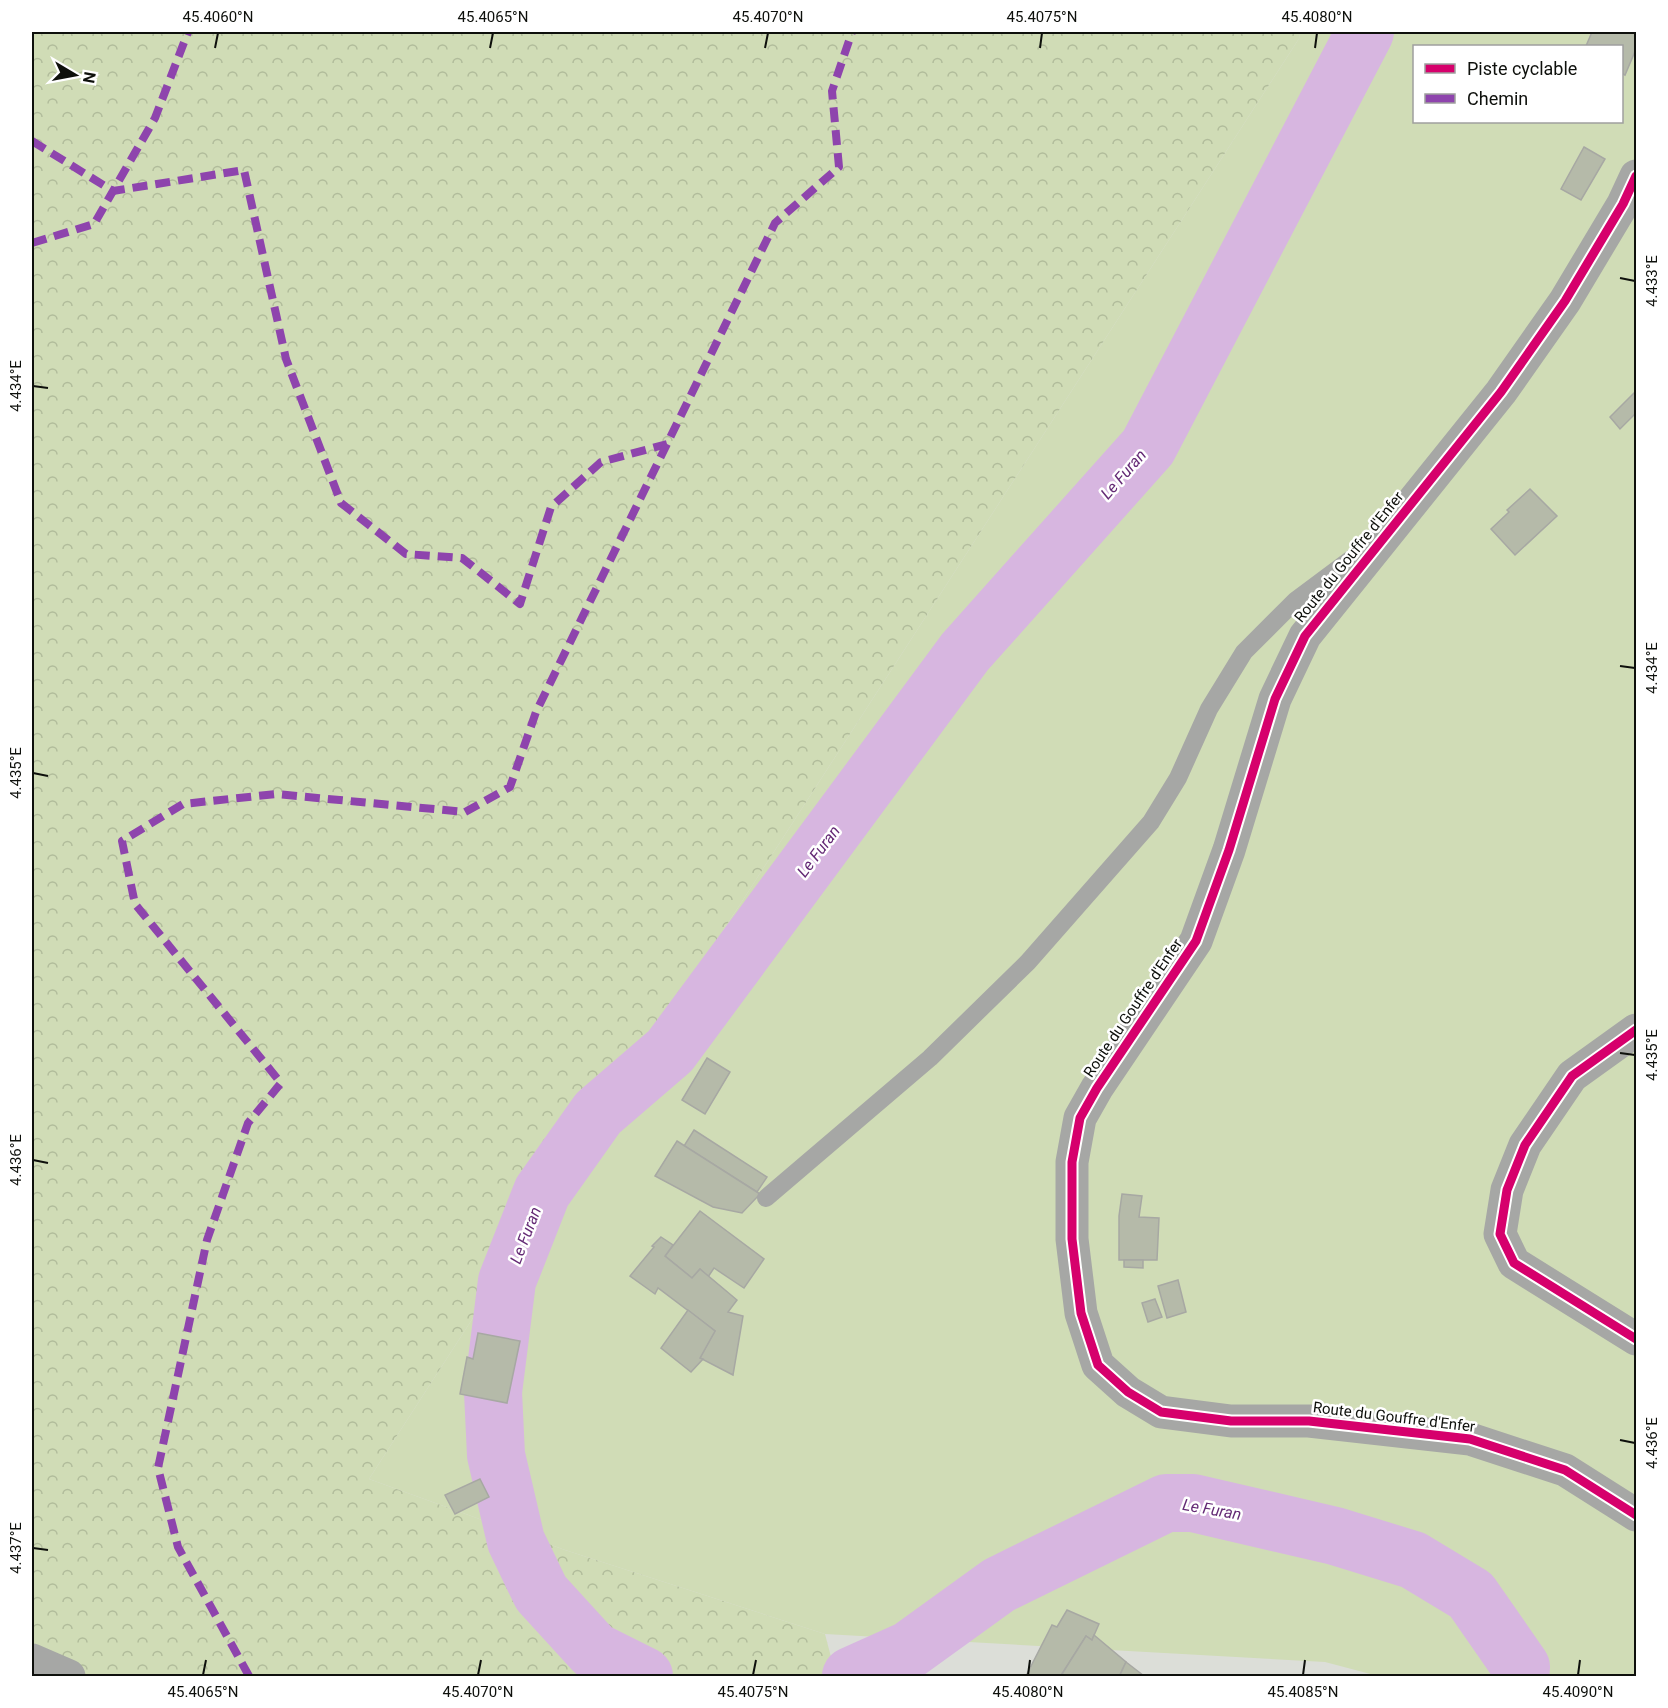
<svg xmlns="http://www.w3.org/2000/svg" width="1668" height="1708" font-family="Roboto,sans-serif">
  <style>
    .green { fill: #d0dcb6; fill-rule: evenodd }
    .forest { fill: url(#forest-crowns) }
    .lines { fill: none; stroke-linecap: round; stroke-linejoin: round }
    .river { stroke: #d7b6e0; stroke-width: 58 }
    .building { fill: #b5baa9; stroke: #a7a8a3; stroke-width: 1.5 }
    .service { stroke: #a6a7a5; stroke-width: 18 }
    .minor { stroke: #a6a7a5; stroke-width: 33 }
    .tertiary { stroke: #a6a7a5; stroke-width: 33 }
    .quiet { stroke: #8e44ad; stroke-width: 8; stroke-dasharray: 15 8; stroke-linecap: butt }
    .cycleway-casing { stroke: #fff; stroke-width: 13 }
    .cycleway { stroke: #d6006c; stroke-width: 9 }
    .ticks { fill: none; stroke: #0e100c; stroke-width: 2 }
    .labels { text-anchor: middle; stroke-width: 5; stroke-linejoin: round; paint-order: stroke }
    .street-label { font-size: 15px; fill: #0e100c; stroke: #fff }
    .water-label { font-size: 16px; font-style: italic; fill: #642a75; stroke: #fff }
    .neatline { fill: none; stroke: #0e100c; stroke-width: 2 }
    .ticks-label { font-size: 15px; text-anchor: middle; fill: #0e100c }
  </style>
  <defs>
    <pattern id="forest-crowns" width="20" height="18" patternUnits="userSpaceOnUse" patternTransform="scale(1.5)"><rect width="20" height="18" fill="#d0dcb6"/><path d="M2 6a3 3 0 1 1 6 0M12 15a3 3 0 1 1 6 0" fill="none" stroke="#b1bc9b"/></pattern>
  </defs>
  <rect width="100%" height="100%" fill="#dcded8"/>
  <path class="green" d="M1298 32H1636V1676H1378L1325 1662 825 1634 565 1550 369 1479 1300 37ZM1414 46H1622V122H1414Z"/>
  <polygon class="forest" points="32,32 1298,32 1300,37 369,1479 565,1550 825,1634 836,1676 32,1676"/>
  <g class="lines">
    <g class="river">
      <polyline points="644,1676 594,1651 541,1593 516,1541 496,1455 493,1392 507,1281 542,1192 598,1113 670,1051 965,652 1148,447 1365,32"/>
      <polyline points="851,1676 909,1650 999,1585 1166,1503 1193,1503 1335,1536 1413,1560 1471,1595 1521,1667 1520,1676"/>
    </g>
  </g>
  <g class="building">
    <polygon points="1592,32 1636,32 1636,49 1625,75 1622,73 1622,46 1586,46"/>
    <polygon points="1584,147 1605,159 1581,200 1561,189"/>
    <polygon points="1636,391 1636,413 1620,429 1610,417"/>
    <polygon points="1530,489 1557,516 1515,555 1491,529 1509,512 1507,510"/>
    <polygon points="707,1058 730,1072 705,1114 682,1100"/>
    <polygon points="694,1130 767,1177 757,1192 684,1146"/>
    <polygon points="677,1141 760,1194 742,1213 713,1207 655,1176"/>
    <polygon points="1122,1194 1142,1196 1139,1217 1159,1218 1157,1260 1119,1260 1119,1216"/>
    <polygon points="700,1211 764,1259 744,1288 714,1268 708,1277 700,1269 692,1278 665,1256"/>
    <polygon points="661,1237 673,1245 665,1256 692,1278 700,1269 737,1300 728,1312 743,1316 733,1375 700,1358 715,1331 658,1288 655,1294 630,1276 654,1247 652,1246"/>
    <polygon points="1124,1260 1143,1260 1143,1268 1124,1267"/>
    <polygon points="1178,1280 1186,1312 1167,1318 1158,1286"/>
    <polygon points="1155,1299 1162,1317 1148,1322 1142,1303"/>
    <polygon points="688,1310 715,1331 700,1358 703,1359 691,1372 661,1348"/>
    <polygon points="478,1333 520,1341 507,1403 460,1394 467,1357 473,1359"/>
    <polygon points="480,1479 489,1497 455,1514 445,1495"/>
    <polygon points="1067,1610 1099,1624 1092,1640 1086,1636 1062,1674 1067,1676 1026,1676 1052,1625 1057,1627"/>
    <polygon points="1094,1635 1126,1662 1120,1675 1122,1676 1067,1676 1062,1674 1086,1636 1092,1640"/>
    <polygon points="1126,1662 1144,1676 1122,1676 1120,1675"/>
  </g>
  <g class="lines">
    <polyline class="service" points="766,1198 930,1058 1028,962 1151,822 1178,778 1209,709 1244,652 1295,601 1358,554"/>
    <g class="minor">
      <polyline points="1636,1030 1572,1076 1525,1145 1507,1190 1500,1234 1514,1263 1636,1339"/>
      <polyline points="32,1660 69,1676"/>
    </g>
    <polyline class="tertiary" points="1636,176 1623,204 1565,301 1501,392 1305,636 1275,699 1229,850 1196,941 1097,1088 1080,1118 1072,1162 1072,1239 1081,1313 1098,1365 1128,1392 1161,1412 1231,1421 1309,1421 1470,1439 1565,1470 1636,1515"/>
    <g class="quiet">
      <polyline points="32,141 113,191 244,170 286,359 341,503 406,554 462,558 520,604 551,507 601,462 667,444"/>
      <polyline points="32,243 94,224 155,118 188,32"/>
      <polyline points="249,1676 178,1547 158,1468 207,1240 248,1123 281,1083 135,904 122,841 183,804 276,794 465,812 510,787 536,712 775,223 839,167 832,91 852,32"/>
    </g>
    <defs>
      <g id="cycleway">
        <polyline points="1636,176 1623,204 1565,301 1501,392 1305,636 1275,699 1229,850 1196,941 1097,1088 1080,1118 1072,1162 1072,1239 1081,1313 1098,1365 1128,1392 1161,1412 1231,1421 1309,1421 1470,1439 1565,1470 1636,1515"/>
        <polyline points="1636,1030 1572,1076 1525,1145 1507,1190 1500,1234 1514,1263 1636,1339"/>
      </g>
    </defs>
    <use href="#cycleway" class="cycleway-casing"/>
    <use href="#cycleway" class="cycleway"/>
  </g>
  <path class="ticks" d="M215 48 218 33M490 48 493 33M765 48 768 33M1040 48 1042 33M1315 48 1317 33M1620 278 1635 281M33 386 48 388M1620 666 1635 668M33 773 48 776M1620 1053 1635 1055M33 1160 48 1163M1620 1440 1635 1443M33 1548 48 1550M203 1675 206 1660M478 1675 481 1660M753 1675 756 1660M1028 1675 1030 1660M1303 1675 1305 1660M1578 1675 1580 1660"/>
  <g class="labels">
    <g class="street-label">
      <text transform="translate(1349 557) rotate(-51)" y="5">Route du Gouffre d'Enfer</text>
      <text transform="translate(1133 1008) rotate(-56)" y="5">Route du Gouffre d'Enfer</text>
      <text transform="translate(1394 1417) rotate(7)" y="5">Route du Gouffre d'Enfer</text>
    </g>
    <g class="water-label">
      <text transform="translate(1123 474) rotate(-49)" y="6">Le Furan</text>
      <text transform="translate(818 851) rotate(-53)" y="6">Le Furan</text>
      <text transform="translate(525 1235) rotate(-69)" y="6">Le Furan</text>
      <text transform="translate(1212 1509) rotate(10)" y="6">Le Furan</text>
    </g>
  </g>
  <rect width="1668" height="1708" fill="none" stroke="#ffffff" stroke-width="66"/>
  <rect x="1413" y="45" width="210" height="78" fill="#ffffff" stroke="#9f9f9e" stroke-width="1.5"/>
  <rect x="1425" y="64" width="30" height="9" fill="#d6006c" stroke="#9f9f9e" stroke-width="1.5"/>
  <text x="1467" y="75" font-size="18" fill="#0e100c">Piste cyclable</text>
  <rect x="1425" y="94" width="30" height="9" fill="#8e44ad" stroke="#9f9f9e" stroke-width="1.5"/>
  <text x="1467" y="105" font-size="18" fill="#0e100c">Chemin</text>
  <g transform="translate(75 75) rotate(100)" stroke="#ffffff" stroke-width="4.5" paint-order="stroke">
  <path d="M0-4.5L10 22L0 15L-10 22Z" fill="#0e100c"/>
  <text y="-9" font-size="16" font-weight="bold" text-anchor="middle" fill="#0e100c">N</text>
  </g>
  <rect x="33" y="33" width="1602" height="1642" class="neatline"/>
  <g class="ticks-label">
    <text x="218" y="22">45.4060°N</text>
    <text x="493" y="22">45.4065°N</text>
    <text x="768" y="22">45.4070°N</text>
    <text x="1042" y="22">45.4075°N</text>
    <text x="1317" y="22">45.4080°N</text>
    <text transform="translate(1652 281) rotate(-90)" y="5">4.433°E</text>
    <text transform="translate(16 386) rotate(-90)" y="5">4.434°E</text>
    <text transform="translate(1652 668) rotate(-90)" y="5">4.434°E</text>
    <text transform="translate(16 773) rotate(-90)" y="5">4.435°E</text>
    <text transform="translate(1652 1055) rotate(-90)" y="5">4.435°E</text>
    <text transform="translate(16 1160) rotate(-90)" y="5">4.436°E</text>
    <text transform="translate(1652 1443) rotate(-90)" y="5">4.436°E</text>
    <text transform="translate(16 1548) rotate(-90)" y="5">4.437°E</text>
    <text x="203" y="1697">45.4065°N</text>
    <text x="478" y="1697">45.4070°N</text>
    <text x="753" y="1697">45.4075°N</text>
    <text x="1028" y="1697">45.4080°N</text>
    <text x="1303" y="1697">45.4085°N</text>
    <text x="1578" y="1697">45.4090°N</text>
  </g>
</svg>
